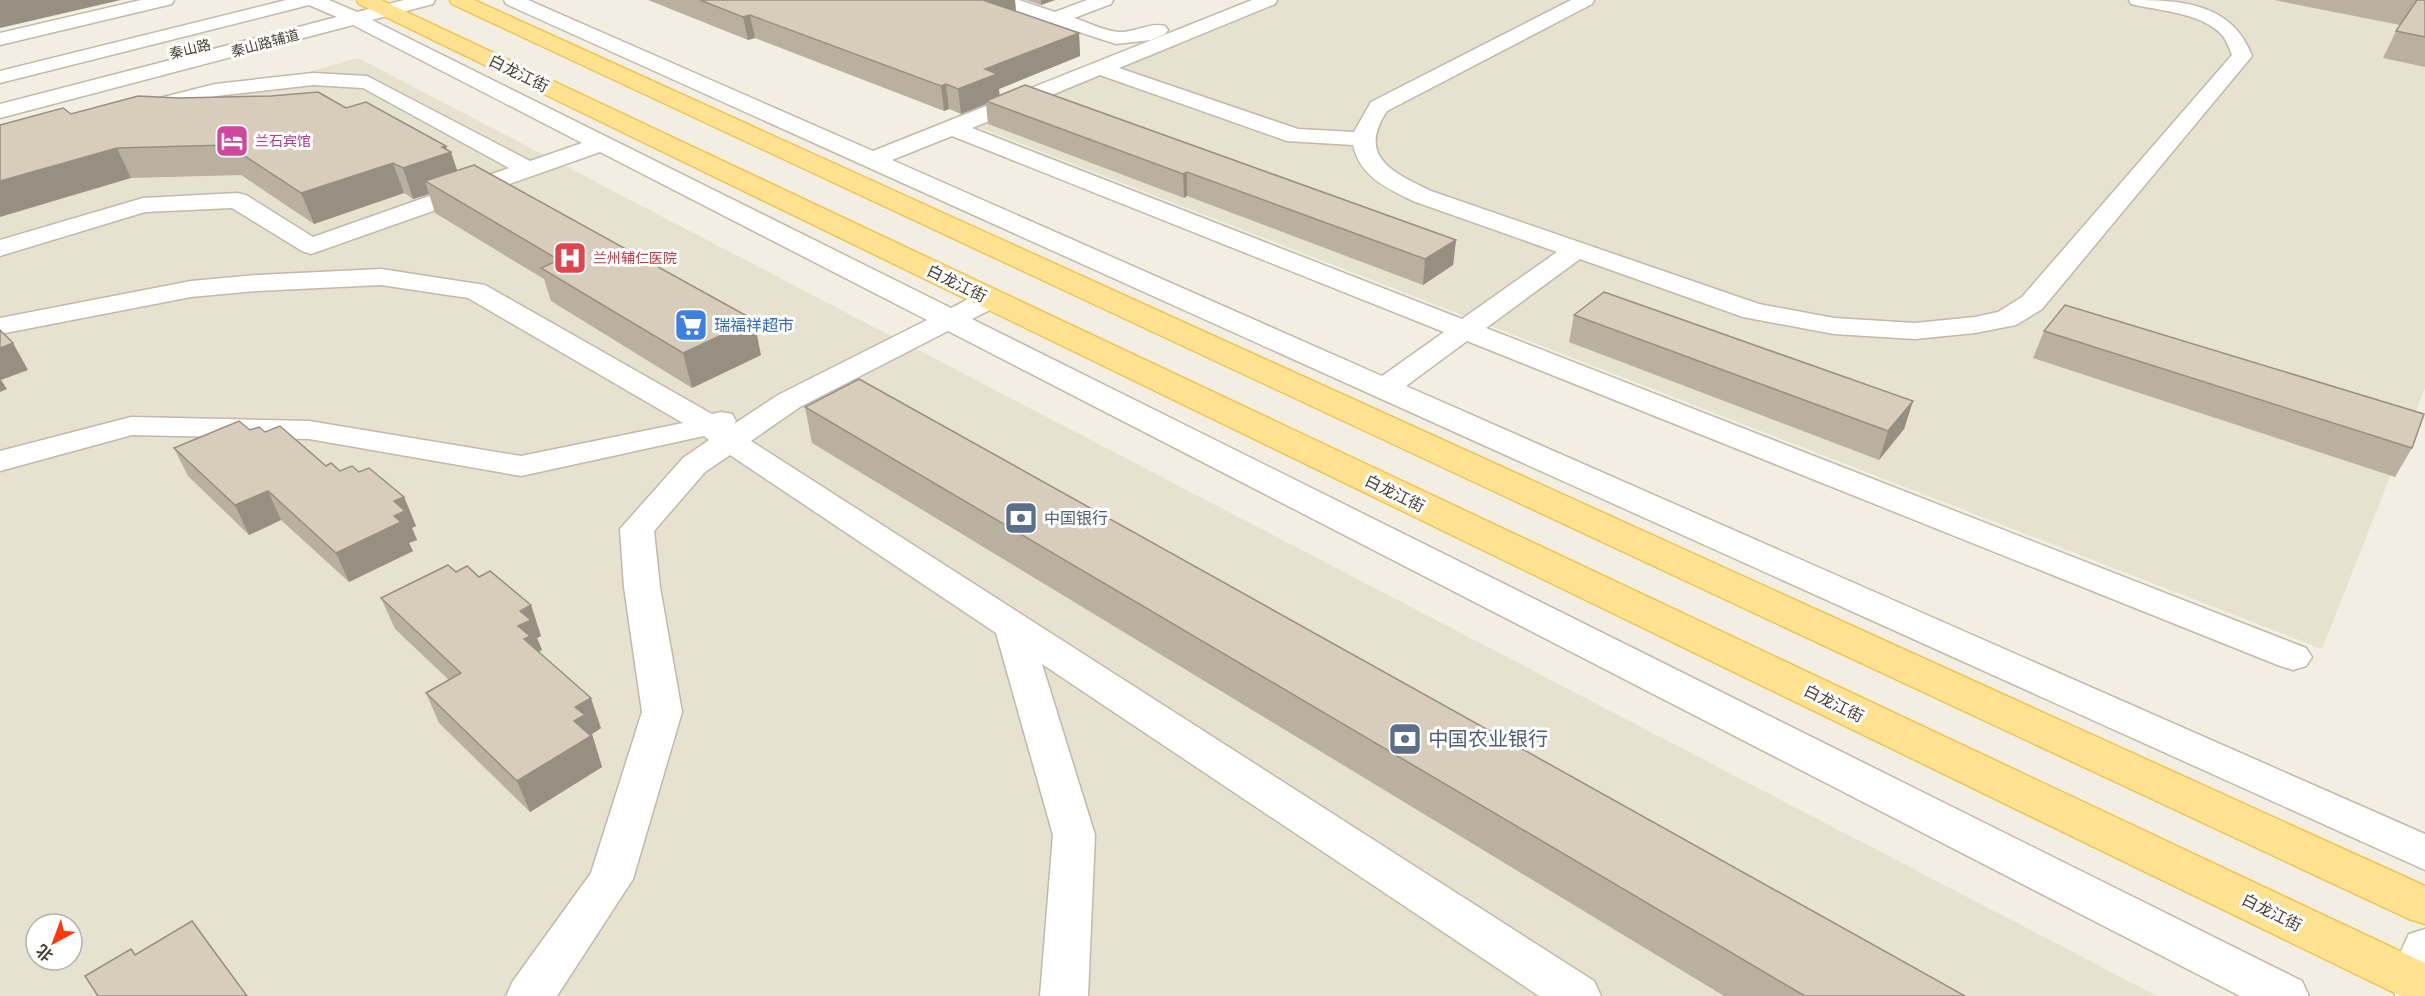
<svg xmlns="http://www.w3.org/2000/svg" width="2425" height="996" font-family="'DM Sans','Noto Sans SC',sans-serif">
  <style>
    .residential { fill: #e7e1d0; fill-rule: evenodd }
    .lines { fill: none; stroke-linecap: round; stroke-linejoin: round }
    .minor-casing { stroke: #c2b9a7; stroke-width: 3 }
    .major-casing { stroke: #edc456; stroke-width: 3 }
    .minor { fill: #fff; fill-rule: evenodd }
    .major { fill: #ffe28f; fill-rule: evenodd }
    .wall { fill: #bab0a0 }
    .shaded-wall { fill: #979082 }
    .building { fill: #d8cdba; stroke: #979082; stroke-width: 1.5 }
    .labels { text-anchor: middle; stroke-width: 6; stroke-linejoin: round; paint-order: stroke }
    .far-street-label { font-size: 14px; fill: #453e32; stroke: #fff }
    .far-hotel-label { font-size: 14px; fill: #b23c85; stroke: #fff; text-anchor: start }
    .far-health-label { font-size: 14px; fill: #be3a42; stroke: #fff; text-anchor: start }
    .street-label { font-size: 16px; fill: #453e32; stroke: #fff }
    .shop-label { font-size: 16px; fill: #366cbe; stroke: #fff; text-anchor: start }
    .service-label { font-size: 16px; fill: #4e5e75; stroke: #fff; text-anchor: start }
    .near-service-label { font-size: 20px; fill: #4e5e75; stroke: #fff; text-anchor: start }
  </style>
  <rect width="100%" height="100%" fill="#f3eee2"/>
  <g class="residential">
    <polygon points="1248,0 2425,0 2425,388 2322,649 955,118"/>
    <path d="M358 58 2157 996H0V158ZM36 924H72V960H36Z"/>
  </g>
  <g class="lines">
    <defs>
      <g id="minor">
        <polygon points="141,0 174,0 172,4 0,45 0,33"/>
        <path d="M286 0H329L357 12 404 0H435L433 4 372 20 951 308C967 300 982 289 1000 293L1004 299 1000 305 972 319 2302 981 2309 996H2240L948 331 800 407 751 441 1594 981 1601 996H1539L1042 664 1095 835 1088 996H1040L1053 835 996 633 730 455 705 472 654 531 660 587 682 712 633 879 557 996H506L513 981 591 873 642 712 624 587 620 529 683 458 709 440 704 436 521 476 309 439 132 435 0 471V451L131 417 309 421 521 456 683 423 468 298 381 285 257 291 191 297 0 334V318L191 281 257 275 381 269 485 285 712 414 721 412 732 414 736 421 734 424 778 395 927 320 600 152 311 254 302 251 232 208 145 212 0 256V240L143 198 237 193 246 195 313 237 509 168 363 88 313 85 216 96 144 116 136 114 133 109 136 104 215 84 313 73 367 76 530 161 582 143 353 25 0 118V104L337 17 309 5 0 83V71Z"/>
        <path d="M504 0H528L873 151 1252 0H1277L1275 4 1119 68 1298 129 1354 132 1371 102 1571 0H1594L1592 4 1387 111C1356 157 1394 173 1431 191L1759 304 1834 318 1915 323 1975 317 1998 312 2022 297 2232 55C2229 48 2227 40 2221 34 2200 12 2159 11 2131 4L2129 0C2179 0 2232 2 2252 56L2042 309 2016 325 1975 333 1915 339 1834 334 1743 317 1580 259 1486 328 2306 648 2312 657 2306 666 2293 670 2280 666 1467 341 1406 386 2425 834V870L506 4ZM1100 75 1287 141 1353 145C1360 177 1387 188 1413 201L1557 252 1462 319 972 128ZM952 136 1444 332 1382 376 892 160Z"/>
        <path d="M991 0H1019L1055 12 1087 0H1113L1111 4 1074 18C1088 22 1104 31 1119 32 1135 33 1150 22 1165 26L1168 30 1165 34 1151 40 1116 44 993 4Z"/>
        <path d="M2425 929V996H2395C2391 974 2399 954 2409 934Z"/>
      </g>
      <g id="major">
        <polygon points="357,0 381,0 2425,963 2425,996 2401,996 359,4"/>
        <polygon points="450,0 474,0 2425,886 2425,924 2409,919 452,4"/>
      </g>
    </defs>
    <use href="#minor" class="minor-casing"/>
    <use href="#major" class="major-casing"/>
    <use href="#minor" class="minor"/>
    <use href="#major" class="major"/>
  </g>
  <g class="wall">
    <polygon points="648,0 1015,0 1016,12 1079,33 1080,56 999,89 999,96 1456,240 1453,265 1423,285 1187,196 1184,198 988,124 986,104 961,114 949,109 944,111 755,38 748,40"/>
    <polygon points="1026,0 1055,0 1041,5"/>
    <polygon points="2274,0 2425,0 2425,67 2383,58 2396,31 2400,25"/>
    <polygon points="346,108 447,150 457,170 761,355 692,388 551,301 544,279 435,213 429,194 413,199 404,193 314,224 241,175 131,178 71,114"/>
    <polygon points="1574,315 1913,401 1904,429 1879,460 1569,342"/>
    <polygon points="2044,331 2412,448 2395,477 2033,358"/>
    <polygon points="805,407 1965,996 1724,996 812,443"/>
    <polygon points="250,430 265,432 326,466 340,471 359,472 404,497 416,526 412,528 417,540 409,543 413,551 349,582 281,520 249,535 188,476 174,448"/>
    <polygon points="456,572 479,577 531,605 541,636 537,638 542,650 539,652 601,728 592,734 602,767 530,812 439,723 426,693 449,680 395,629 381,598"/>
  </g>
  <g class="shaded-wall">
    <polygon points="0,0 121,0 0,28"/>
    <polygon points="990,0 1015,0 1016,14 986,1"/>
    <polygon points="1041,0 1055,0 1041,5"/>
    <polygon points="750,15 755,38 748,40 743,17"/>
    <polygon points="1079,33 1080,56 999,89 1000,98 986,101 986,104 961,114 958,89 985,69"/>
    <polygon points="946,84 949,109 944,111 941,86"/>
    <polygon points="446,146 448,153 451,152 461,182 425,181 429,194 413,199 403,168"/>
    <polygon points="117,148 131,178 0,217 0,181"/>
    <polygon points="393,163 404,193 314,224 301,193"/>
    <polygon points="1187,172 1187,196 1184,198 1183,174"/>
    <polygon points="1456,240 1453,265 1423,285 1425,259"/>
    <polygon points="754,320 761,355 692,388 683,353"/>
    <polygon points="13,343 28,370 1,380 7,389 0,392 0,348"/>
    <polygon points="1913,401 1904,429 1879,460 1888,431"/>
    <polygon points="268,491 281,520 249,535 235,505"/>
    <polygon points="404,497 416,526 412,528 417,540 409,543 413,551 349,582 336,553 394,516 394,501"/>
    <polygon points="531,605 541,636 537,638 542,650 531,656 518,626 520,611"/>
    <polygon points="591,698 601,728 592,734 602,767 530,812 517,781 574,721 575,707"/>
  </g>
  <g class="building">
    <polygon points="700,0 990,0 986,1 1079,33 985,69 997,74 958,89 946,84 941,86 750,15 743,17"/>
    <polygon points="2417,0 2425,0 2425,37 2396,31"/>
    <polygon points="1025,85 1456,240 1425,259 1187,172 1183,174 986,101"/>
    <polygon points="318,92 346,108 366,102 446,146 442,147 451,152 403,168 393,163 301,193 228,145 117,148 0,181 0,125 63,108 71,114 138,96 178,98 271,96"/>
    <polygon points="474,165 754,320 683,353 541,268 559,260 425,181"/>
    <polygon points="1604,292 1913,401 1888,431 1574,315"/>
    <polygon points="2065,305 2424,414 2412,448 2044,331"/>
    <polygon points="0,330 13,343 0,348"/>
    <polygon points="859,379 1965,996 1805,996 805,407"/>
    <polygon points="239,421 250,430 259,427 265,432 280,426 326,466 331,463 340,471 352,466 359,472 369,468 404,497 394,501 405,511 394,516 401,522 336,553 268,491 235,505 174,448"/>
    <polygon points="448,565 456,572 467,566 479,577 490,571 531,605 520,611 531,620 518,626 530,636 524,639 591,698 575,707 585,715 574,721 591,736 517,781 426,693 461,673 381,598"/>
    <polygon points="192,921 247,996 98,996 85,976 131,949 135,955"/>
  </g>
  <defs>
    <symbol id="hotel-square" viewBox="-11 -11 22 22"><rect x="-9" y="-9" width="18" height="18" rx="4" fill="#d1479c" stroke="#fff"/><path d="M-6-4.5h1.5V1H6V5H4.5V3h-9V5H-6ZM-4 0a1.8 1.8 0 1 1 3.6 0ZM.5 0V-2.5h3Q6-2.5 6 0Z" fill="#fff"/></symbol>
    <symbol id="hospital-square" viewBox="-11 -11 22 22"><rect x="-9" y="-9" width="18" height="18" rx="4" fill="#e0444e" stroke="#fff"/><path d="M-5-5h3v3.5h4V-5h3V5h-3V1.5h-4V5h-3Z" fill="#fff"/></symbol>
    <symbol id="supermarket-square" viewBox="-11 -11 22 22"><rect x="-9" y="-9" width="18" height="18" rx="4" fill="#3f7fe0" stroke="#fff"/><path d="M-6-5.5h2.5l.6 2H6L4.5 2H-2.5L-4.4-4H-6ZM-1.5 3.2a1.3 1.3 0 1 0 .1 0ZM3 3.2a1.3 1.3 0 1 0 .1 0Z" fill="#fff"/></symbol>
    <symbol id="bank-square" viewBox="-11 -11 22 22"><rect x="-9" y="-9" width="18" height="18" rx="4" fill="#5c6f8a" stroke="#fff"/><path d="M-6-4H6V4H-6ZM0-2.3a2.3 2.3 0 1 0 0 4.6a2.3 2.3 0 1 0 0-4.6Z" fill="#fff"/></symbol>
  </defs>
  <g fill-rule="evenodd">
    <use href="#hotel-square" x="213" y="122" width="38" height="38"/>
    <use href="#hospital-square" x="551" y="239" width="38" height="38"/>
    <use href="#supermarket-square" x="672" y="306" width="38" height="38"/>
    <use href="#bank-square" x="1002" y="499" width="38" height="38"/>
    <use href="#bank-square" x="1386" y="720" width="38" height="38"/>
  </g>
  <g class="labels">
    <g class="far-street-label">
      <text transform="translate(265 43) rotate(-15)" y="5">秦山路辅道</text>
      <text transform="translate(190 49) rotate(-14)" y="5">秦山路</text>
    </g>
    <g class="far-hotel-label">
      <text x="255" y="146">兰石宾馆</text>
    </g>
    <g class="far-health-label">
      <text x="593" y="263">兰州辅仁医院</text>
    </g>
    <g class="street-label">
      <text transform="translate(519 73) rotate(26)" y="6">白龙江街</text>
      <text transform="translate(957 283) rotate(26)" y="6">白龙江街</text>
      <text transform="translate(1395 493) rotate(26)" y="6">白龙江街</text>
      <text transform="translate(1834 703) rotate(26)" y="6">白龙江街</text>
      <text transform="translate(2272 912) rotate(26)" y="6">白龙江街</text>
    </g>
    <g class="shop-label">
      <text x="714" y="331">瑞福祥超市</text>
    </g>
    <g class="service-label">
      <text x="1044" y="524">中国银行</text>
    </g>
    <g class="near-service-label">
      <text x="1428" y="746">中国农业银行</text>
    </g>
  </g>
  <g transform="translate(54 942) rotate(221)"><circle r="28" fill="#ffffff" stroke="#b5b2ad" stroke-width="1.5"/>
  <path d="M0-4.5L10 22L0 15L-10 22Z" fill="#ff380d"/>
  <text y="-9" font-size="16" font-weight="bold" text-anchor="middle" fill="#453e32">北</text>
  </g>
</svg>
